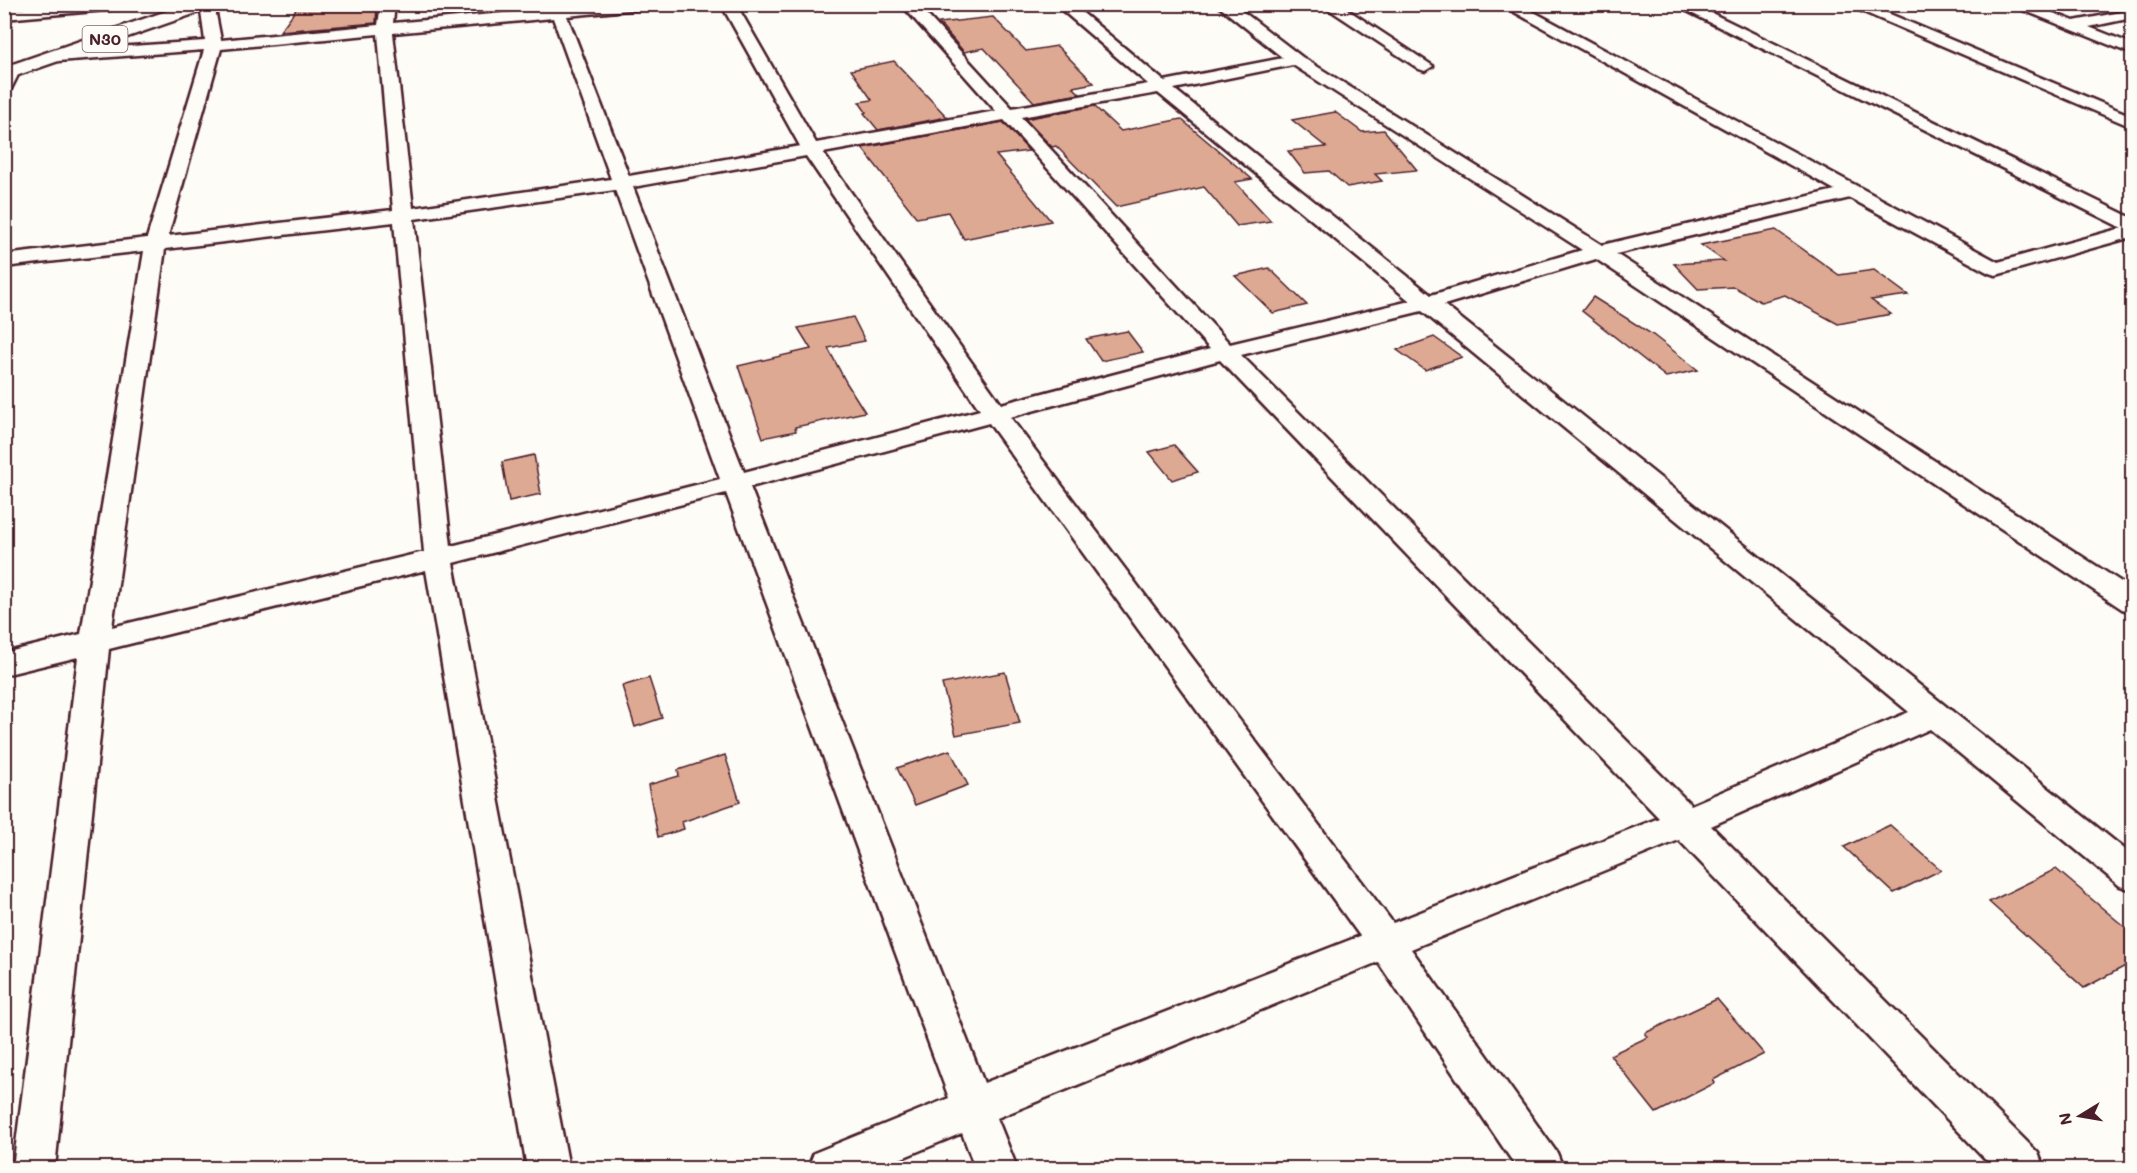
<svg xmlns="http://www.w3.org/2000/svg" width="2137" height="1173" font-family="Mali,sans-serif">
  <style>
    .building { fill: #dea993; stroke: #4a1f2b; stroke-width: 1.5 }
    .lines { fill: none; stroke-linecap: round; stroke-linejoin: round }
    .minor-casing { stroke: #4a1f2b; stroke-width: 5 }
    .primary-casing { stroke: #4a1f2b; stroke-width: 5 }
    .minor { fill: #fdfcf7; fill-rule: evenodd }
    .primary { fill: #fdfcf7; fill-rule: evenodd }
    .labels { text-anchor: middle; stroke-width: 4.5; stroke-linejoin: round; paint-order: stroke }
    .shield { fill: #fdfcf7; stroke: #806168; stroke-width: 1.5 }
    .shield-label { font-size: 16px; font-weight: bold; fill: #4a1f2b }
  </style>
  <rect width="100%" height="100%" fill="#fdfcf7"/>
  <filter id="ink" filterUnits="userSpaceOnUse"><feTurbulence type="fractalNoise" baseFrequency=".0167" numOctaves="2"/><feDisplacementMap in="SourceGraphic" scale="12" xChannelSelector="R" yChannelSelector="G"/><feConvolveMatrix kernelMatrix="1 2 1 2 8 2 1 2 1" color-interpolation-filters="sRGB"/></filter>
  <g filter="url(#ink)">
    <g class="building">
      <polygon points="300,4 377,4 376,23 280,31"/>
      <polygon points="993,17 1026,51 1057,46 1094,83 1073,87 1080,94 1034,102 984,48 964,52 939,23"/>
      <polygon points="894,61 947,117 878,130 864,113 866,112 859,102 872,100 851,70"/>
      <polygon points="1094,106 1121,131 1181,119 1252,179 1235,182 1271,221 1237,226 1204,187 1116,207 1056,146 1052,147 1025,119"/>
      <polygon points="1335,112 1362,132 1384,130 1417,170 1375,174 1382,181 1347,187 1329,171 1305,173 1288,151 1326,147 1292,120"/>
      <polygon points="1003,122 1029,151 996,155 1051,221 964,239 948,212 917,218 862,148"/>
      <polygon points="1776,230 1839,275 1874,270 1908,295 1871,300 1891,314 1838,324 1785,295 1761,302 1734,287 1698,289 1674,264 1724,261 1701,245"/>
      <polygon points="1269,268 1307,305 1273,313 1235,276"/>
      <polygon points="1593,297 1653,335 1698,370 1666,377 1582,311"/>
      <polygon points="853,317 865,341 828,348 846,382 865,412 795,427 796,431 763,438 738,366 811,349 798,328"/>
      <polygon points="1127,331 1143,352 1101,361 1086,339"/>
      <polygon points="1434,337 1462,357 1425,370 1397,350"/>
      <polygon points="1174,445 1198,472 1172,480 1149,452"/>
      <polygon points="534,455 541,494 509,501 502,462"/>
      <polygon points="1005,672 1020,723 956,735 942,684"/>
      <polygon points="649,678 662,718 635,727 622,686"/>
      <polygon points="950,750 968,785 915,805 897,768"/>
      <polygon points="725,755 740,802 682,822 684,829 658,837 648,785 679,776 678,770"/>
      <polygon points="1890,825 1941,870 1894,893 1844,847"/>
      <polygon points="2056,869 2133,934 2133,962 2084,988 1989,902"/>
      <polygon points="1717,999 1764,1054 1713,1080 1715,1083 1656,1113 1610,1055 1648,1037 1645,1033"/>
    </g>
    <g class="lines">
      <defs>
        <g id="minor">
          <polygon points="73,4 136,4 129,8 4,19 4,10"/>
          <path d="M200 4H214L221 40 378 25 381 4H395L393 23 549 9 548 4H563L564 8 596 4H656L649 8 567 16 629 176 800 146 721 4H736L816 143 996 111 901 4H917L1012 108 1148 84 1055 4H1072L1164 81 1283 58 1216 4H1233L1302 57 1602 245 1835 190 1500 4H1519L1998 262 2122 228 1673 4H1693L2132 218V237L1996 275 1989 273 1850 198 1616 254 2132 589V612L2122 609 1596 259 1444 305 2132 855V890L2120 886 1930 729 1711 826 2038 1153 2044 1168H1994L1679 840 1411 949 1557 1153 1563 1168H1517L1378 962 997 1118 1017 1168H975L962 1133 878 1168H808L814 1153 949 1098 726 493 453 563 569 1168H527L426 570 109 649 55 1168H13L78 657 4 675V653L81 634 144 251 4 267V255L147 238 204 50 58 61 50 56 58 51 205 41ZM553 18 611 179 413 208 393 33ZM378 34 393 210 168 236 221 49ZM1293 65 1582 250 1431 295 1174 89ZM1158 93 1410 301 1230 344 1021 117ZM1004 120 1210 349 1001 404 823 153ZM806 156 980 410 744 472 633 187ZM615 190 720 479 451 546 414 219ZM394 222 424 552 112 627 165 249ZM1422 311 1909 712 1691 805 1241 355ZM1220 360 1659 818 1393 923 1010 417ZM989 423 1360 936 984 1083 750 487Z"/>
          <polygon points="1321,4 1339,4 1433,66 1425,71 1419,69"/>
          <polygon points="1845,4 1866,4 2132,116 2132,127"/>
          <polygon points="2008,4 2030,4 2074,21 2132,10 2132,18 2089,27 2132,44 2132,54"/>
          <polygon points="12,66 20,71 10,91 4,92 4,70"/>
        </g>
        <polygon id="primary" points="187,4 213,4 211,8 4,80 4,67"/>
      </defs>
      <use href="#minor" class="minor-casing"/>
      <use href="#primary" class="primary-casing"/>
      <use href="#minor" class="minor"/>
      <use href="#primary" class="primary"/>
    </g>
  </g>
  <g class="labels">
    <rect class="shield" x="82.5" y="26" width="45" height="26" rx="4.5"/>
    <g class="shield-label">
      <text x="105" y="45">N30</text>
    </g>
  </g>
  <rect width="2137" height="1173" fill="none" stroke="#fdfcf7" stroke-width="24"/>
  <rect x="12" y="12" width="2113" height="1149" fill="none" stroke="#4a1f2b" stroke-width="2" filter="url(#ink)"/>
  <g transform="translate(2080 1116) rotate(259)" stroke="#fdfcf7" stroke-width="4.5" paint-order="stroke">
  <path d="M0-4.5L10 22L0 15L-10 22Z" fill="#4a1f2b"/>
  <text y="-9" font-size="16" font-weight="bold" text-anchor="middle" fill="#4a1f2b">N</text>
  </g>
</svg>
